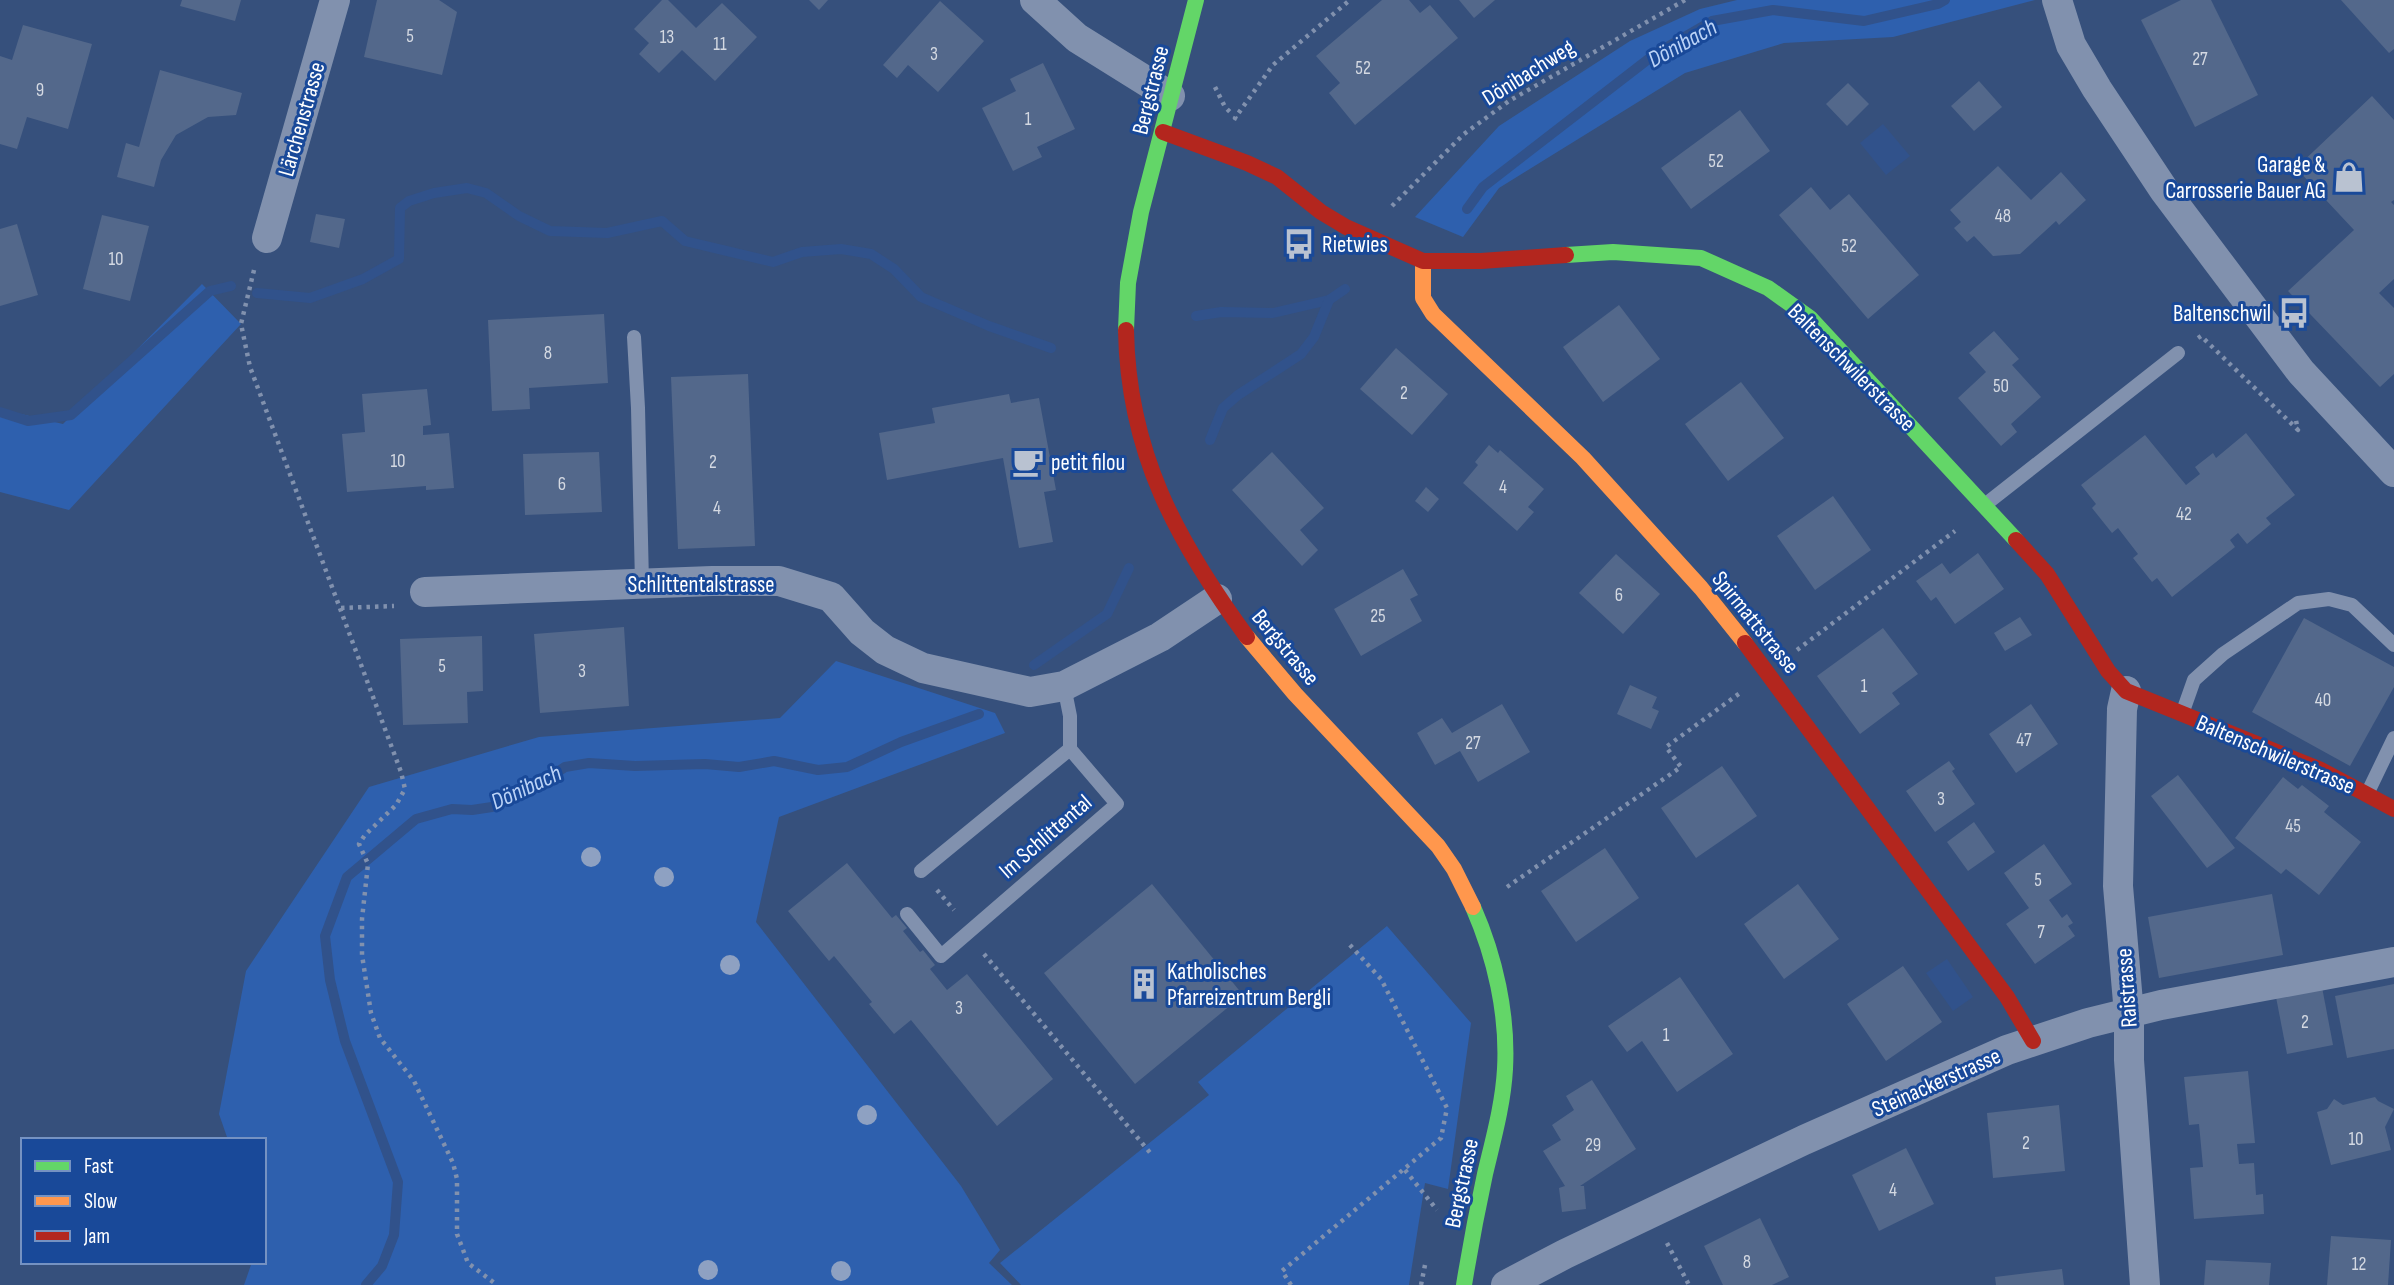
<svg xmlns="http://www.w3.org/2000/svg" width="2394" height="1285" font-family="'Sofia Sans Condensed',sans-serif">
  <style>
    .green { fill: #2e60ae }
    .water { fill: #31528b }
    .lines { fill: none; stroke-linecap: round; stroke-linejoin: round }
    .stream { stroke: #31528b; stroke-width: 10 }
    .building { fill: #53688b }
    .path { stroke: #8191ae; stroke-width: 4.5; stroke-dasharray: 3.5 5; stroke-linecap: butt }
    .lane { stroke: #8191ae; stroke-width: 14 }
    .street { stroke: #8191ae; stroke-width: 30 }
    .fast { stroke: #63d668; stroke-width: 16 }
    .slow { stroke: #ff974d; stroke-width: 16 }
    .jam { stroke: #b3261e; stroke-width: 16 }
    .tree { fill: #8ea1c2 }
    .labels { text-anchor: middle; stroke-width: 6; stroke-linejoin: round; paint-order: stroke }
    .number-label { font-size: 19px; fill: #d4d9e2 }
    .street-label { font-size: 23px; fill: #fff; stroke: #194999 }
    .poi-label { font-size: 23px; fill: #fff; stroke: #194999; text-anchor: start }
    .water-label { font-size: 24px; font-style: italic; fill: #bbd3f7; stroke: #194999 }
  </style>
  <rect width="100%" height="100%" fill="#36507c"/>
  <g class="green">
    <polygon points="1737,0 2035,0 1893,37 1784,43 1685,73 1499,188 1463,237 1415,217 1499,126 1630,41 1700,9"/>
    <polygon points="202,284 241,324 69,510 0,492 0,409 63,424"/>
    <polygon points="836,661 995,713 1005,733 779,817 756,922 961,1186 1000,1250 989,1263 1012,1285 244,1285 252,1262 264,1262 264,1140 228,1140 219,1114 246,971 369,787 539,737 780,718"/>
    <polygon points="1387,926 1471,1023 1448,1189 1425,1183 1409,1285 1021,1285 1000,1263 1209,1095 1198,1082"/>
  </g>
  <g class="water">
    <polygon points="1883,124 1910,156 1886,175 1860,143"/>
    <polygon points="1947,959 1973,997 1953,1011 1926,973"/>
  </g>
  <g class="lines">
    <g class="stream">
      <polyline points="1467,209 1483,187 1655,54 1712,21 1773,10 1864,21 1938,4 1945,0"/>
      <polyline points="257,293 310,298 363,279 399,259 400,208 409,201 434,193 467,188 486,193 519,216 550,231 607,233 662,221 685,241 773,262 802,252 841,249 871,254 894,269 921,297 989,326 1051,348"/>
      <polyline points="1196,316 1221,312 1273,313 1329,300"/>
      <polyline points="0,412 28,421 71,415 210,291 231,286"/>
      <polyline points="1210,440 1223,408 1238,395 1301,354 1314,337 1329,300 1345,289"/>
      <polyline points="1034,665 1107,614 1129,568"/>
      <polyline points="366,1285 382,1266 394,1235 398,1182 345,1041 330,980 325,936 347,877 416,819 452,809 472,810 492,807 544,781 565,767 589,763 635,766 705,764 739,767 774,761 818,770 847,767 901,742 979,714"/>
    </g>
  </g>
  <g class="building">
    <polygon points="182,0 241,0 235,21 180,6"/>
    <polygon points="377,0 439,0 457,12 442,75 364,57"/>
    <polygon points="662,0 668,0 696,28 722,3 757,37 715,81 682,50 659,73 639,54 649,43 634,29"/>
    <polygon points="809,0 828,0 819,10"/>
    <polygon points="1382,0 1409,0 1420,13 1430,5 1458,38 1355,125 1329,93 1340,83 1316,56"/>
    <polygon points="1459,0 1495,0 1474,18"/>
    <polygon points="2181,0 2211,0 2258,95 2195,127 2141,20"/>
    <polygon points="2341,0 2394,0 2394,49 2389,53"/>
    <polygon points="940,1 984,41 938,92 908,65 897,78 883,65"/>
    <polygon points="23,25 92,44 68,129 27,117 17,149 0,144 0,56 12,60"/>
    <polygon points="1043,63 1075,129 1037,147 1042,157 1013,171 982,108 1016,91 1010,79"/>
    <polygon points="160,70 242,93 236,115 208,117 176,135 161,160 154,187 117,177 126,143 139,147"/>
    <polygon points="1979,81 2002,107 1974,131 1951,106"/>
    <polygon points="1848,83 1869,104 1847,126 1826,104"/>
    <polygon points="2372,96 2394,120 2394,200 2391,202 2394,205 2394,279 2379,293 2394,308 2394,374 2380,387 2288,291 2354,230 2296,168"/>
    <polygon points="1740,110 1770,151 1691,209 1661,168"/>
    <polygon points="1998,166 2031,200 2061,172 2086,200 2059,225 2056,221 2020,254 1993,256 1974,236 1967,242 1954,228 1961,222 1950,210"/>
    <polygon points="1811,187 1830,210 1849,194 1919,275 1868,319 1779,215"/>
    <polygon points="316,214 345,219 339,248 310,242"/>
    <polygon points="102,215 149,226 130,301 83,289"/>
    <polygon points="17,224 38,295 0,306 0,229"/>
    <polygon points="1619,305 1660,359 1603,402 1563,347"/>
    <polygon points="604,314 608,383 529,388 530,409 492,411 488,320"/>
    <polygon points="1994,331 2019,359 2012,365 2041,397 2011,424 2017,432 2001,446 1958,398 1986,372 1969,353"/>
    <polygon points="1396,348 1448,394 1412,435 1360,389"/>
    <polygon points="748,374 755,546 678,549 671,377"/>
    <polygon points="1741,382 1784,438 1728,481 1685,424"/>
    <polygon points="427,389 431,425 423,426 423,435 449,433 454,488 426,490 426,486 347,492 342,434 365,432 362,394"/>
    <polygon points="1009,394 1011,403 1039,398 1056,490 1044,492 1053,542 1019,548 1003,458 887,480 879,433 935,423 932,408"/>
    <polygon points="2246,433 2295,495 2266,518 2271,524 2247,544 2238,533 2230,540 2235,547 2172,597 2157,578 2152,582 2133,558 2138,554 2118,528 2112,533 2092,508 2096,504 2081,485 2145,435 2186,485 2200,474 2195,467 2213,453 2216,458"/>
    <polygon points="1489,445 1498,453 1500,450 1544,489 1528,507 1534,512 1517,531 1463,483 1478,465 1475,462"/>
    <polygon points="599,452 602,512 525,515 523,454"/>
    <polygon points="1272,452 1324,508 1300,530 1318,550 1302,566 1232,490"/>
    <polygon points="1426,487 1439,499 1428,512 1415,501"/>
    <polygon points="1833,496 1871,550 1815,590 1777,536"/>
    <polygon points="1978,553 2004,589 1955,624 1936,597 1931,601 1916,581 1942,563 1950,574"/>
    <polygon points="1616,554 1660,594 1623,634 1579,593"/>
    <polygon points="1403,569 1418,595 1410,599 1422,621 1361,656 1334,609"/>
    <polygon points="2020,617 2032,635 2005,651 1994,633"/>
    <polygon points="2304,618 2394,667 2394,687 2350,766 2252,712"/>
    <polygon points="624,627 629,706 540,713 534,634"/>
    <polygon points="1883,628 1918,674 1892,693 1900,704 1860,734 1817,676"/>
    <polygon points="482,636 483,691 467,692 468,723 403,725 400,639"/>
    <polygon points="1630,685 1657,697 1652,708 1659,711 1651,729 1617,714"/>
    <polygon points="1502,704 1530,752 1478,782 1460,751 1435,765 1417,733 1442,718 1452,733"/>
    <polygon points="2031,704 2058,744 2016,773 1989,734"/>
    <polygon points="1949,761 1955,769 1952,771 1975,804 1935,832 1906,791"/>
    <polygon points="1722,766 1757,816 1696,858 1661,808"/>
    <polygon points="2178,775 2235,848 2207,868 2151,796"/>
    <polygon points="2283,777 2298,789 2302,785 2329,806 2324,812 2361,842 2319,895 2286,869 2281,874 2235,838"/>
    <polygon points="1974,822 1995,852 1968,871 1947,842"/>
    <polygon points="2044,844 2072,884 2049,900 2062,918 2067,914 2073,923 2068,926 2075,936 2035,964 2006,924 2029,908 2004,873"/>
    <polygon points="1605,848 1639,898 1576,942 1541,891"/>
    <polygon points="847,863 892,918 896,915 907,928 903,931 920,952 923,950 935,965 930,969 947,990 967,974 1053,1079 997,1126 911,1020 894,1034 869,1004 872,1002 834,956 829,961 788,911"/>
    <polygon points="1152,884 1243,995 1135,1084 1044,973"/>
    <polygon points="1798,884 1839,939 1784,979 1744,924"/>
    <polygon points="2272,894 2283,955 2159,978 2148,917"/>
    <polygon points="1903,966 1942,1022 1886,1061 1847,1004"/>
    <polygon points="1680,977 1733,1054 1677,1092 1642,1041 1627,1052 1608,1026"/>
    <polygon points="2394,984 2394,1049 2347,1058 2335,996"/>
    <polygon points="2322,987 2333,1045 2287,1054 2276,997"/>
    <polygon points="2248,1071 2255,1143 2237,1144 2239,1164 2254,1163 2256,1195 2263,1194 2264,1214 2194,1219 2190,1168 2203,1167 2199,1124 2189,1125 2184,1077"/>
    <polygon points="1592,1080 1636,1149 1580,1186 1584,1186 1586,1209 1562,1212 1559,1188 1565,1186 1543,1151 1561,1140 1552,1125 1574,1110 1566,1096"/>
    <polygon points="2375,1097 2378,1101 2394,1109 2385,1127 2391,1150 2331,1165 2317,1112 2327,1109 2334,1099 2343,1105"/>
    <polygon points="2059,1105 2065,1171 1993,1178 1987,1113"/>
    <polygon points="1906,1148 1934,1204 1879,1231 1852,1175"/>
    <polygon points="1760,1218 1789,1277 1772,1285 1723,1285 1704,1246"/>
    <polygon points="2331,1236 2391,1240 2388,1285 2327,1285"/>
    <polygon points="2206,1260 2271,1263 2269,1285 2204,1285"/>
    <polygon points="2062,1269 2064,1285 1996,1285 1995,1277"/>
  </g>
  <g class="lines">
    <g class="path">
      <polyline points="1215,87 1225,107 1232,114"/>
      <polyline points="1237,119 1235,118 1273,65 1350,0"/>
      <polyline points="1392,206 1464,134 1509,101 1685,0"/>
      <polyline points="254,270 241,324 250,367 401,772 405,789 396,805 365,835 359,844 368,864 362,919 362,955 371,1013 380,1038 414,1081 453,1163 457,1179 457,1234 468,1263 497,1285"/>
      <polyline points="2198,338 2201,336 2298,430 2295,416"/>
      <polyline points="341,608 394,606"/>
      <polyline points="1797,650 1955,531"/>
      <polyline points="1507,887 1681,767 1666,747 1740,693"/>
      <polyline points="937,890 954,910"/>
      <polyline points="984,954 1152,1155"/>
      <polyline points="1405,1170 1437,1210"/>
      <polyline points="1667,1243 1689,1285"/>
      <polyline points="1291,1285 1282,1271 1441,1138 1447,1108 1381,979 1349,944"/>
      <polyline points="1421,1285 1425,1265"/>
    </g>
    <g class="lane">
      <polyline points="634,337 638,408 642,583"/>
      <polyline points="1986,504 2178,353"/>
      <polyline points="2182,714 2194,680 2223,654 2298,603 2329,599 2352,605 2394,645"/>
      <polyline points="2368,792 2394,738"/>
      <polyline points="921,871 1070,749"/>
      <polyline points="907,914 941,956 1117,804 1070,749 1070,716 1064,686"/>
    </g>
    <g class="street">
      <polyline points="1035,0 1077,38 1170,96"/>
      <polyline points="2057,0 2071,45 2097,89 2164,190 2301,372 2394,472"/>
      <polyline points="267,238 335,0"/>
      <polyline points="425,592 712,581 779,581 831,597 862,632 885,650 923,668 1030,692 1064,686 1160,637 1217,599"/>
      <polyline points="2126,691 2122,709 2118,886 2129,1014 2129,1060 2145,1285"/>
      <polyline points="1506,1285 1565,1254 1804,1140 2007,1050 2088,1023 2161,1005 2394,962"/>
    </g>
    <g class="fast">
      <polyline points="1566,255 1613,252 1701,258 1768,288 1810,318 2016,540"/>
      <polyline points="1126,330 1128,283 1141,212 1196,0"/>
      <path d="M1464 1285C1470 1248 1477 1211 1485 1174 1493 1140 1503 1105 1505 1069 1508 1014 1495 957 1473 907"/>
    </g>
    <g class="slow">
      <polyline points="1423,261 1423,298 1433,314 1583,458 1701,588 1745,643"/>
      <polyline points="1247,637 1295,694 1438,846 1454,869 1473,907"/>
    </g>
    <g class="jam">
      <polyline points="1163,132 1247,163 1277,177 1321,212 1346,227 1423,261 1481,261 1566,255"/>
      <path d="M1126 330C1128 453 1177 541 1247 637"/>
      <polyline points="2016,540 2047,574 2108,671 2126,691 2321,770 2394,809"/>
      <polyline points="1745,643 2007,997 2033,1041"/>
    </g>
  </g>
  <g class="tree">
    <circle cx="591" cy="857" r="10"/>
    <circle cx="664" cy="877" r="10"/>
    <circle cx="730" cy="965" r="10"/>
    <circle cx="867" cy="1115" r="10"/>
    <circle cx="708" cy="1270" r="10"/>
    <circle cx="841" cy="1271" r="10"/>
  </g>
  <defs>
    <symbol id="shop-bare" viewBox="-9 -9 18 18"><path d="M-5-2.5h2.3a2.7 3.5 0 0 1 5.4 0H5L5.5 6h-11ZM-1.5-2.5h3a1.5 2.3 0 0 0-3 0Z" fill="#b9c2d1" stroke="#194999" stroke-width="2.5" paint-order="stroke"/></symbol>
    <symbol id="bus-bare" viewBox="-9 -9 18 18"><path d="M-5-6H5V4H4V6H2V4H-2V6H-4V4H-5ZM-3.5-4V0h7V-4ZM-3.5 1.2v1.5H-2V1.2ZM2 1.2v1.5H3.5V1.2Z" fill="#b9c2d1" stroke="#194999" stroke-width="2.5" paint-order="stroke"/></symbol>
    <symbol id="cafe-bare" viewBox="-9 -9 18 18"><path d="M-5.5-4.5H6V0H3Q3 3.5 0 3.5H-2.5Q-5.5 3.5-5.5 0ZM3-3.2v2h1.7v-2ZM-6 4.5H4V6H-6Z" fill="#b9c2d1" stroke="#194999" stroke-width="2.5" paint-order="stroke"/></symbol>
    <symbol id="building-bare" viewBox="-9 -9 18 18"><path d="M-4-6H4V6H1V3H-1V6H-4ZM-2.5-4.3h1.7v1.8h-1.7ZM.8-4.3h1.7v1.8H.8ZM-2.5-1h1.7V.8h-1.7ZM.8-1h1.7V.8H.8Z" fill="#b9c2d1" stroke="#194999" stroke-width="2.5" paint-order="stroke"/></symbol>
  </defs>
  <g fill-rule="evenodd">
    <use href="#shop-bare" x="2327" y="155" width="44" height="44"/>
    <use href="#bus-bare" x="1277" y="222" width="44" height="44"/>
    <use href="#bus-bare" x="2272" y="291" width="44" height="44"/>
    <use href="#cafe-bare" x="1006" y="440" width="44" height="44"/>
    <use href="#building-bare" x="1122" y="962" width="44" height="44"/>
  </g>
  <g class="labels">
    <g class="number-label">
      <text x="410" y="42">5</text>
      <text x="667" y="43">13</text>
      <text x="720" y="50">11</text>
      <text x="934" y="60">3</text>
      <text x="2200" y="65">27</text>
      <text x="1363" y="74">52</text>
      <text x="40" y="96">9</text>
      <text x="1028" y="125">1</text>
      <text x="1716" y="167">52</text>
      <text x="2003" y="222">48</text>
      <text x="1849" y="252">52</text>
      <text x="116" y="265">10</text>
      <text x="548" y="359">8</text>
      <text x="2001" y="392">50</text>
      <text x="1404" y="399">2</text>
      <text x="398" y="467">10</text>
      <text x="713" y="468">2</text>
      <text x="562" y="490">6</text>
      <text x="1503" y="493">4</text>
      <text x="717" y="514">4</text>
      <text x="2184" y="520">42</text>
      <text x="1619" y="601">6</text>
      <text x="1378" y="622">25</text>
      <text x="442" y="672">5</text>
      <text x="582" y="677">3</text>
      <text x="1864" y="692">1</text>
      <text x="2323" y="706">40</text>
      <text x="2024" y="746">47</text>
      <text x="1473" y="749">27</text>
      <text x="1941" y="805">3</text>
      <text x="2293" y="832">45</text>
      <text x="2038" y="886">5</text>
      <text x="2041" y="938">7</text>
      <text x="959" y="1014">3</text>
      <text x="2305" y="1028">2</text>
      <text x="1666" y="1041">1</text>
      <text x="2356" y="1145">10</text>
      <text x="2026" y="1149">2</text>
      <text x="1593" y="1151">29</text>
      <text x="1893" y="1196">4</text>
      <text x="1747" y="1268">8</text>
      <text x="2359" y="1270">12</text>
    </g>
    <g class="street-label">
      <text transform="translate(1528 72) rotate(-32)" y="8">Dönibachweg</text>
      <text transform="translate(1150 90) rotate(-76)" y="8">Bergstrasse</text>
      <text transform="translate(301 119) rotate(-74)" y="8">Lärchenstrasse</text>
      <text transform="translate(1852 367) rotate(45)" y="8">Baltenschwilerstrasse</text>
      <text x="701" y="592">Schlittentalstrasse</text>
      <text transform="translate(1756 622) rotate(51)" y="8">Spirmattstrasse</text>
      <text transform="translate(1286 647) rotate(50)" y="8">Bergstrasse</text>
      <text transform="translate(2276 754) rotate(23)" y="8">Baltenschwilerstrasse</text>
      <text transform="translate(1045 836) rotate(-41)" y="8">Im Schlittental</text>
      <text transform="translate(2126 988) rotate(-94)" y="8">Raistrasse</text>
      <text transform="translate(1936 1082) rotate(-24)" y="8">Steinackerstrasse</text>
      <text transform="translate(1461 1183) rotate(-78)" y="8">Bergstrasse</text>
    </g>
    <g class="poi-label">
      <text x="2326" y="172" text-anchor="end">Garage &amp;<tspan x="2326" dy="26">Carrosserie Bauer AG</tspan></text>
      <text x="1322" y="252">Rietwies</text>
      <text x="2271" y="321" text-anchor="end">Baltenschwil</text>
      <text x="1051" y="470">petit filou</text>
      <text x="1167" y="979">Katholisches<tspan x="1167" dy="26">Pfarreizentrum Bergli</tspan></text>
    </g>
    <g class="water-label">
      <text transform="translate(1682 43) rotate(-29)" y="8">Dönibach</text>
      <text transform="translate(526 787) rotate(-25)" y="8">Dönibach</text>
    </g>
  </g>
  <rect x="21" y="1138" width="245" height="126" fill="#194999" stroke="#7592c2" stroke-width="2"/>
  <rect x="35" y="1161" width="35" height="10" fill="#63d668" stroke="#7592c2" stroke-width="2"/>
  <text x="84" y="1173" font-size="21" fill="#ffffff">Fast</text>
  <rect x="35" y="1196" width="35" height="10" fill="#ff974d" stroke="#7592c2" stroke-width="2"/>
  <text x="84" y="1208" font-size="21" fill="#ffffff">Slow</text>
  <rect x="35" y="1231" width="35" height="10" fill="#b3261e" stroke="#7592c2" stroke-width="2"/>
  <text x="84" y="1243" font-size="21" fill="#ffffff">Jam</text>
</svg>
